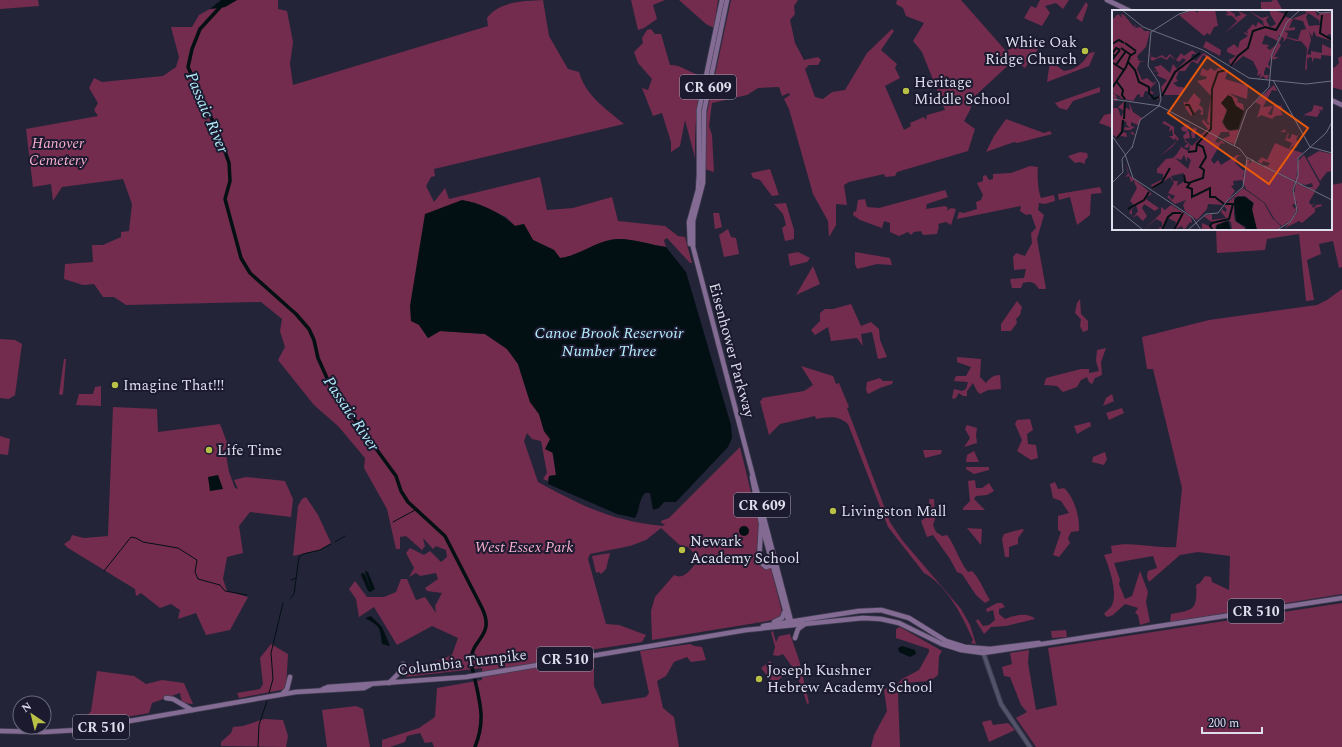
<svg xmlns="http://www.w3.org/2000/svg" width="1342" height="747" font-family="Spectral,serif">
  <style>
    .green { fill: #732c4d }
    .water { fill: #021014 }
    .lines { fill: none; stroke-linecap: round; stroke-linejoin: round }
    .stream { stroke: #021014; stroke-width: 1 }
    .river { stroke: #021014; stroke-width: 3.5 }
    .secondary-casing { stroke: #403e51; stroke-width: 5.5 }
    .primary-casing { stroke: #403e51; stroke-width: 6 }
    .secondary { stroke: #53536b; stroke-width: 3.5 }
    .primary { stroke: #846b94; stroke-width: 4.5 }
    .poi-dot { fill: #b9c046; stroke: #1b1a2f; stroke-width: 1.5 }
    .labels { text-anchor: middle; stroke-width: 4; stroke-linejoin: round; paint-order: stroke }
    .shield { fill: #1b1a2f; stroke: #a4a3b4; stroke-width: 1 }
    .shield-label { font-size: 14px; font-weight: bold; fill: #dedeed }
    .poi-label { font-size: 15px; fill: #dedeed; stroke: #1b1a2f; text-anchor: start }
    .park-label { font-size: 15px; font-style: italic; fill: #f8aecc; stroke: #1b1a2f }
    .street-label { font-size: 15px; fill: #dedeed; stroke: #1b1a2f }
    .water-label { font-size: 16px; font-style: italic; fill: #b3edfc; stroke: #1b1a2f }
    .inset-river { fill: none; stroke: #021014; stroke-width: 2 }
    .inset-road { fill: none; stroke: #6e6e81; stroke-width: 1 }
    .view { fill: #e8590c; fill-opacity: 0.15; stroke: #e8590c; stroke-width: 2 }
    .inset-edge { fill: none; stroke: #dedeed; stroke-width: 2 }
  </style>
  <rect width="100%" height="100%" fill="#242439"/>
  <g class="green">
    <polygon points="0,0 38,0 39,6 0,9"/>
    <path d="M237 0H278V9L287 11 293 42 290 64 293 85 488 26 487 18C499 1 525 1 543 0L549 36 568 69 579 72C586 96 605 108 624 124L434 169 435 176 431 177 426 186 434 202 445 188 449 199 540 177 547 210 573 208 612 197 618 221 665 226 678 236 685 237 692 263H690L667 238 664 240 666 247C651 245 634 239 619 239 598 239 580 256 560 258L554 250 533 240 524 224 515 226 506 217 473 202 419 325 428 338 440 331 485 334 507 349 518 364 530 402 539 414 544 431 550 439 556 475 549 476 548 481 543 479 547 473 541 441 532 439 527 433 524 441 538 482C582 506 612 521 663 526L665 523 662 524 661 521 669 518 740 447 759 525 756 557 760 565 771 568 782 612C778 621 766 621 757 623L756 621V623L652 640 651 611 655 597 674 575C685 581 693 566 699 559L687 546 684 549 661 528 646 540 630 546 590 554 588 559 606 624 619 625 646 635 642 642 576 652 563 662 564 664 594 659V686L602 704 646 697 649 693 640 651 690 644 695 646 702 647 706 660 691 662 687 657 674 662 666 676 657 681 663 708 674 717 679 747H434L432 742 425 743 420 733 407 736 405 742 390 747H382V740L419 728 435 717 437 688 482 680V668L406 677 404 666 413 664 420 668 452 655 458 638 432 626 397 645 374 607 359 617 356 599 349 589 355 581 367 597H384L396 592 401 579H407L416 600 425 597 436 613 435 606 442 593 427 591 425 588 438 579 436 573 420 576 416 573 409 577 414 568 406 553 410 548 424 555 430 551 441 562 447 557 446 550 436 546 433 549 423 538 425 546 422 550 406 536 400 537V549H396L387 509 364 468 365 458 338 426 314 405 278 360 285 347 280 331 282 319 261 302 126 305 114 297H103L94 284 83 285 64 279 65 264 93 262 92 245H103L121 237V232L129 231 132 204 123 179 62 187 53 201 51 184 33 187 26 129 98 116 94 110 98 103 89 88 94 78 102 82 163 76 176 67 179 57 171 27H192L199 15 210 9 225 7Z"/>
    <polygon points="631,0 665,0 653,5 657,19 644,28 638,30"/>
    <polygon points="679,0 718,0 714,28 706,24"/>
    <polygon points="731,0 798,0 794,6 795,14 790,20 795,43 804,60 818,57 821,60 818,65 809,65 805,69 815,97 823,99 832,92 845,90 867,53 892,29 894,31 881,50 897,64 895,68 900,78 885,86 904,130 911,126 910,123 924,117 926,120 927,115 945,110 922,52 913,41 924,23 906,16 903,8 896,4 897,0 961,0 1006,51 1027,41 1038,49 1025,68 1014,60 974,97 970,110 964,121 975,129 968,151 897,172 895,176 885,177 884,174 849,182 844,185 847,205 836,204 836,225 829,237 828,221 813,194 789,109 784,99 790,95 789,93 782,96 779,87 758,88 747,95 712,103 709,126 712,135 714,172 705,169 706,117"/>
    <polygon points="1040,0 1069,0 1063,9 1056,3 1045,6 1050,13 1042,26 1024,18 1031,6 1036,8"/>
    <polygon points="1273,0 1277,0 1283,11 1265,11 1261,8 1261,2 1271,2"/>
    <polygon points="1086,2 1088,5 1082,22 1076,18"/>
    <path d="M651 29 655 34H661L670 65C683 65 689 73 702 76 696 103 695 130 695 158L685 120 680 146 671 152V142L662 113 653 116 642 88 648 90 652 79 638 63 634 52 643 43 642 38 647 30Z"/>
    <path d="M1095 52 1089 66 1047 82 1050 61 1064 71C1075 70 1084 63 1089 53Z"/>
    <polygon points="1342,56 1342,90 1331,87 1331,67 1334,68 1339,63 1338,58"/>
    <polygon points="1100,87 1100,92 1073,101 1067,110 1059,108 1055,103"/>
    <polygon points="1113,113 1113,131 1110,127 1099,123 1104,115"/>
    <polygon points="1006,119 1044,133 1050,131 1052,134 1017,143 1014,142 986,152 994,136"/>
    <polygon points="1080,152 1087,153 1088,157 1085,160 1085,164 1080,162 1075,163 1068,156"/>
    <path d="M1030 166 1038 167C1037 175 1038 191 1041 198L1054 195 1055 201 1045 204 1039 203 1038 210 1044 215 1037 239 1046 289H1039C1034 282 1032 281 1023 283L1021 288H1012L1010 279 1024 278 1026 269 1014 270 1013 257 1016 253 1025 256 1032 243 1031 233 1036 228 1031 214 1026 215 1020 211 1021 206 957 219 959 212 964 213 977 209 976 202 981 200 983 195 977 183 983 181V176L986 175 989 180 993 179V174L1011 173Z"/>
    <polygon points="770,169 779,195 772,196 760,180 753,178 751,173"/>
    <polygon points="1342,183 1342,267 1339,268 1333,241 1319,244 1321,254 1307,260 1314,300 1306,301 1299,234 1267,239 1265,250 1217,253 1216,229 1331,229 1331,185"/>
    <polygon points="1100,187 1102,193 1091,194 1090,215 1077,225 1070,197 1059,200 1058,194"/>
    <polygon points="945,190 948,197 927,204 926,209 945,206 948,208 947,211 951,208 956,209 951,225 946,222 938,224 939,226 937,234 923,235 921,231 914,232 911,235 908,232 899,236 890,232 890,223 884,221 882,228 860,220 853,215 854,211 856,212 858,200 865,199 867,207 879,208"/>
    <polygon points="786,203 794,230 794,239 785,241 782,228 786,225 783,214 774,204"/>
    <polygon points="713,213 719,213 722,227 715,229"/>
    <polygon points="728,229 731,237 736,238 739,254 724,257 719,235"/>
    <polygon points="798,252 810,258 807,262 790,266 788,254"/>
    <polygon points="855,252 890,258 892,265 877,264 857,269 855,264"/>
    <polygon points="813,266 820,284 796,295"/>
    <path d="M1342 289V594L1170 622 1171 614C1192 610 1198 611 1196 585L1200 583 1205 576 1211 577 1212 582 1229 590 1230 556 1198 552 1180 555 1149 582 1147 577 1148 571 1157 568 1153 556 1114 563 1120 580 1119 584 1125 599 1132 596 1140 571 1148 592 1146 602 1150 622 1140 625 1138 615 1135 613 1138 608 1125 604 1113 615 1107 617 1104 614C1106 611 1111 608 1112 605 1118 593 1109 566 1104 555L1112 553 1111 546C1133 541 1154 549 1176 547L1182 488 1153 369H1147L1142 337 1209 320 1317 305 1327 300Z"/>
    <polygon points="1080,299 1081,314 1088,321 1088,330 1083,332 1080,326 1081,319 1075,313 1077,303"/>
    <polygon points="1017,301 1022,307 1020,315 1016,319 1017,323 1011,331 1001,331 1001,324"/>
    <polygon points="851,304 861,326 871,322 879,329 880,340 887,357 878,359 872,332 861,334 863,346 857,338 831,341 828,327 815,335 811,330 820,321 820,313 825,309 833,309"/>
    <polygon points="0,339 15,340 22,344 15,395 9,399 0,398"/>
    <polygon points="1106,348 1101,362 1102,375 1095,378 1092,384 1089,382 1087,377 1081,380 1077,387 1063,392 1057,386 1044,385 1046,378 1081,369 1089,369 1089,373 1099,371 1096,361 1097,350"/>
    <path d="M957 357 981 359 980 377 986 383C990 378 993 375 1000 375L1001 389 988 390 980 394 977 391 973 383 967 391V396H963L959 393 955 399 952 398 954 389 962 391 966 389 968 382 954 381 956 376H966L971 367 957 362Z"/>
    <polygon points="64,359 66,359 63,394 61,395 59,394"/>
    <path d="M801 366 833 376 836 384 839 383 849 407 847 408 890 522 902 540 961 609 970 625 976 644 971 643 973 640C963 617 947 585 924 573L888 527 848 424C838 415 828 417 816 419L815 416 780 424 769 435 760 401 762 400V398L804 391 813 385Z"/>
    <polygon points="880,378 883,381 893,381 892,384 880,388 868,394 866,390 867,382"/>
    <polygon points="101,386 101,406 76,405 79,394 93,394 95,387"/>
    <polygon points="1112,394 1114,401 1103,406 1106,398"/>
    <polygon points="113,407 157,409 158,432 220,424 228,445 226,455 229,472 235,488 238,489 234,480 246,477 285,481 293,499 291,517 250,512 239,526 243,553 227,557 223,579 227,591 248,597 230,630 206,635 196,613 178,619 180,610 171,604 160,608 141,593 136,596 135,589 68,548 64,544 70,540 72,535 84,538 108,536"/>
    <polygon points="1122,408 1124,413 1109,420 1106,413"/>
    <polygon points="1030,419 1033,430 1027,434 1028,444 1036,445 1038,458 1031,460 1017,451 1022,440 1015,424 1017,420"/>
    <polygon points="1090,422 1091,426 1077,434 1074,426"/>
    <polygon points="967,425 977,428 976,435 977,443 964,447 970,438 965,429"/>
    <polygon points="0,436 10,439 8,455 0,454"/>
    <polygon points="923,450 942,450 941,454 925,458"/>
    <polygon points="974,451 979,462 966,462 967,455"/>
    <polygon points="1105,452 1107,459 1104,465 1092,462 1093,457"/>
    <polygon points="966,467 989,467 989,470 974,474 966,469"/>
    <polygon points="975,480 976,488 982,488 989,483 994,491 987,495 976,496 974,499 985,510 963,510 963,508 970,501 968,481"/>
    <path d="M1055 482 1058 489 1064 488C1074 497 1080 517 1079 531L1071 532 1068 538 1070 543 1059 557 1053 555 1061 532 1058 530V516L1069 513 1061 501 1053 498 1050 484Z"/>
    <polygon points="306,497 318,515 331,543 319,550 293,556 298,506 302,499"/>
    <path d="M929 499H934L935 519 933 525 936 532 942 536 947 535C956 547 959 561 968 572L972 571C981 580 983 590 990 600L985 603 976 595 962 574 957 572 950 559 933 535 927 537 921 521C930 516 930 508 929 499Z"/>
    <polygon points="967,528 982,529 981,545"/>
    <polygon points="1022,529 1024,530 1018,538 1018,544 1009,547 1009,557 1005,557 1002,539 1004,534"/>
    <polygon points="610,553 606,569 601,574 599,572 596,573 592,556"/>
    <path d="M997 603H1002L1005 607 999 609V614L1005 619C1013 615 1029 612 1035 619L1006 626 991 627 984 634 976 621 978 619 983 626 989 625 995 620 993 610 987 612 986 609Z"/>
    <polygon points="1342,603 1342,747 1036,747 1016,718 1027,712 1021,705 1010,677 1004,676 1002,667 1012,664 1010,653 1029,650 1028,663 1036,710 1057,705 1048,648"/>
    <polygon points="900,627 942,651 939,656 938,675 930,681 902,683 903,689 898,694 900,747 871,747 874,735 887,711 884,690 890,686 893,689 902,679 919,670 929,652 929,649 896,638 896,629"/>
    <polygon points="1066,630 1067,637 1052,638 1051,631"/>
    <path d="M773 631 776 642 779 636 790 634 799 660 809 703 807 704C802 686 795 669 783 654L778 656 773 655 775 647 771 632Z"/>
    <polygon points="271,644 288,654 286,689 239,698 237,693 260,689 263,684 260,658"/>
    <polygon points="770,661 782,677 774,684 761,668"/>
    <polygon points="97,671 134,676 146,684 162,680 184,683 193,704 182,703 180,693 152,703 149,713 80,725 91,711"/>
    <polygon points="356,706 363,709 370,747 327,747 322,710"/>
    <polygon points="264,719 283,720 288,736 286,747 221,746 221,742 231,733 233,727 243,726"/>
    <polygon points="991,720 993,725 1008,723 1015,730 989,742 982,722"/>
  </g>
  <g class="water">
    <polygon points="221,0 237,0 225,7 210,9"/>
    <path d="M462 200C481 203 501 213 515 226L524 224 533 240 554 250 560 258C580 256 598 239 619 239 634 239 651 245 666 247L686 272 731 425 732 438 728 447 676 502H664L659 508 653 510 650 493H645C638 501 640 510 635 518L617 514 548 484 549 476 556 475 553 453 545 449 550 439 544 431 539 414 530 402 518 364 507 349 485 334 440 331 428 338 419 325 411 321 410 306 425 214Z"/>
    <polygon points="218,475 223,489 210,491 208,477"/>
    <circle cx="744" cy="531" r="5"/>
    <polygon points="365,571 368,572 375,589 370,592 368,591 361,575 361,573 365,574 371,590"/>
    <path d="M371 616 382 627 390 646 382 644C380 627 380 626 365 618Z"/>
    <polygon points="902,646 915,650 916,654 910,657 899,652 898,648"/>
  </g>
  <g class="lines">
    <g class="stream">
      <polyline points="393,522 417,509"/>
      <polyline points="335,542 345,536"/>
      <polyline points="104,571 131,537 136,538 143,542 178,548 197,560 195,572 198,579 220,585 225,591 247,595"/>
      <polyline points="291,580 296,578"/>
      <polyline points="290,599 294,594 299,557 303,554 320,550 331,544"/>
      <polyline points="269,693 273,679 271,653 283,603"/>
      <polyline points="258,747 259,725 267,701"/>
    </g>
    <path class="river" d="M222 5 200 29 192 49 188 67 220 137 229 163 230 181 225 199 241 258 250 273 296 314 309 329 314 340 318 358 331 387 396 476 401 491 408 502 445 536 482 608C496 637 470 639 471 662 472 668 474 675 475 680 481 706 485 722 475 747"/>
    <defs>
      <polyline id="secondary" points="983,652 1001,704 1030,747"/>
      <g id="primary">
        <polyline points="727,0 704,111 703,183 693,221 693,247 792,625"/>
        <polyline points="1107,0 1130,11"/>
        <polyline points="1331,100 1342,105"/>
        <polyline points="690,244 689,222 698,190 699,175 699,110 722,0"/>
        <polyline points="752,477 761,523 788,620"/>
        <polyline points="761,526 759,561 766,567 776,564"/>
        <polyline points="774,622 782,618 785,611"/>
        <polyline points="763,626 859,611 881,610 909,618 946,641 965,647 990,649 1039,643"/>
        <polyline points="795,638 798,629 805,624"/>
        <polyline points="389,683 398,674 403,664"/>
        <polyline points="323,689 328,687 466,677 746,630 863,618 881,619 899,623 942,644 961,650 983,653 1342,598"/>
        <polyline points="283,693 287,689 290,677"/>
        <polyline points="166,698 173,699 192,710"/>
        <polyline points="0,731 44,732 78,730 296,692 364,688 370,685"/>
      </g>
    </defs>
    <use href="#secondary" class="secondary-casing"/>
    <use href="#primary" class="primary-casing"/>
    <use href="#secondary" class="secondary"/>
    <use href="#primary" class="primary"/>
  </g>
  <g class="poi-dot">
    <circle cx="1085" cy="51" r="4"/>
    <circle cx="906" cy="91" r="4"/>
    <circle cx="115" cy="385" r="4"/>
    <circle cx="209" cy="450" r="4"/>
    <circle cx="833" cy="511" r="4"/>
    <circle cx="682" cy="550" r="4"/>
    <circle cx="759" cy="679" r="4"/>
  </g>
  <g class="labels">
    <g class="shield">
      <rect x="680" y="75" width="56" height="24" rx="3"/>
      <rect x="734" y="493" width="56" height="24" rx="3"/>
      <rect x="1228" y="599" width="56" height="24" rx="3"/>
      <rect x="537" y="647" width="56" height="24" rx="3"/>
      <rect x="73" y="715" width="56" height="24" rx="3"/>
    </g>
    <g class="shield-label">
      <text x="708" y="92">CR 609</text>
      <text x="762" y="510">CR 609</text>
      <text x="1256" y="616">CR 510</text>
      <text x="565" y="664">CR 510</text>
      <text x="101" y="732">CR 510</text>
    </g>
    <g class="poi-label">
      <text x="1077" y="47" text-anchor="end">White Oak<tspan x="1077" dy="17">Ridge Church</tspan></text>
      <text x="914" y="87">Heritage<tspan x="914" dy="17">Middle School</tspan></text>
      <text x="123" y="390">Imagine That!!!</text>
      <text x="217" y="455">Life Time</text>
      <text x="841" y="516">Livingston Mall</text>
      <text x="690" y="546">Newark<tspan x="690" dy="17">Academy School</tspan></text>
      <text x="767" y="675">Joseph Kushner<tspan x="767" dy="17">Hebrew Academy School</tspan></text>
    </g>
    <g class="park-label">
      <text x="58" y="148">Hanover<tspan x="58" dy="17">Cemetery</tspan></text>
      <text x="524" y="552">West Essex Park</text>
    </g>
    <g class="street-label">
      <text transform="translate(732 350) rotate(75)" y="5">Eisenhower Parkway</text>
      <text transform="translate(462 662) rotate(-7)" y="5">Columbia Turnpike</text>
    </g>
    <g class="water-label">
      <text transform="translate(208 112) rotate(67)" y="6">Passaic River</text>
      <text x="609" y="338">Canoe Brook Reservoir<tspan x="609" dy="18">Number Three</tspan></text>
      <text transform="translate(352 413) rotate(56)" y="6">Passaic River</text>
    </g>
  </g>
  <g transform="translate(1112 10)">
    <rect width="220" height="220" fill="#242439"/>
    <path d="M81 0 86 3V0H103L106 16 102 17 98 25 95 23 92 26 67 5ZM116 0 123 4V7L129 5 126 1 135 5 113 23 125 11 120 6 113 5 117 3 114 2ZM162 0 173 4 176 0 172 6 180 9 195 3 192 0 203 1 206 6 208 3H219L220 25 216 24 215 27 220 31 204 26 202 21 200 27 197 21 199 30 195 44 199 45V41L210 43V34L220 39V46L209 45V49L202 48 200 53V48L198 47 195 49V59L193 60 195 38 189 31H184L185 36 184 31 175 28 171 32 172 28 170 27 167 33 169 35 162 47H167L161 50 160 47 169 26 167 25 166 31 153 25 150 34 157 35 155 38 158 40 165 34 156 54 159 59 154 57 152 62V65H157L155 70 151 66 147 69 149 64 145 66 146 61 141 51 131 46 119 57 117 50 124 46 115 42V39L122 34 126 38 128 31 136 26 132 23 133 22 136 24 135 21 141 14 144 17 146 12 152 16 151 11 137 1 150 8 157 6 154 10 158 17 164 14 158 4V1ZM196 3 207 10 208 15 197 16 194 7ZM181 9 191 11 194 19 189 20 186 30 175 27 176 23 172 21 183 20V17L177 18ZM6 4 10 8 9 4 12 5 22 17 24 14 23 18 28 17 32 20 31 21H38L34 37 25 46 27 51 34 52H28L25 59 30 70 35 68 41 73 45 71 37 80 42 83 39 85 43 88 49 86 46 90 45 89H42L39 85 36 89 38 85 35 81H33L31 87H28V84L25 85 21 91 7 88 9 87 0 82V51L8 40 2 46 0 44V10ZM94 31 109 40 108 46 91 37ZM80 40 85 44H80L79 49 84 51 91 43 99 47 98 49 91 45 86 54 80 51 73 61H67L64 68 66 71 61 73 66 77H71L73 80 68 85H51L49 77 55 70 44 65 47 64 45 61 40 62 45 60 42 57 49 55 58 63 61 54 65 59 74 50 71 48 67 52 58 46 55 50 49 47 40 51 38 48 40 47 37 46 39 42 38 46 44 48 50 45 54 48 58 44 64 50 69 43 72 46ZM90 58 96 61 98 58 103 61 106 58 116 60 113 69 136 76 135 89 117 83 126 89 125 92 131 94 132 101 124 96 116 86 110 92 115 100 110 112 112 116 117 121 127 120 122 134 110 129 118 126 117 122H109L103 132 107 133 109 130 113 134 109 133 99 150 102 154 106 150 109 155 125 145H131L126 146 123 153 133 162 130 170 121 171 122 175 119 176 123 181 112 195 96 194 95 199 85 210 73 201 71 195 74 190 63 194 55 187 57 185 60 190 63 186 56 183 62 173 58 167 41 179 39 175 51 169V164L45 163V159L54 149 61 148 65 144 69 137 66 135 76 141 78 139 77 133 76 138 72 137 76 133 73 132 71 126 75 122 70 121 69 118 74 114 78 116 75 121H77L78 128 72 129 80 136 89 127 88 124H83V128H80L79 123 82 117 85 119 83 123 90 124 96 119 90 112 91 109 96 115 98 113 95 112 99 86 85 71 94 69 95 67 88 65ZM72 145 75 152V147L79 150 76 159 63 148 69 150ZM72 163 71 168 74 170 65 176 66 171H61L59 166ZM162 75 165 81 160 80 151 97 161 96 156 104 160 105 162 94 169 96V94L171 100 167 98 171 105 163 106 160 109 149 105 145 108 149 95 143 92ZM3 83 6 91H2L1 98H6L9 107 12 101 6 97 13 91V97L18 100 17 92 21 102 30 108 26 115 19 112V116L23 117 18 120H12L13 117 18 118 14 114 15 112 11 111 10 122 19 124 20 121 23 125 14 123 15 127 9 126 5 128 0 124V98L2 89 0 84ZM82 83 89 90 87 95 91 98V105L88 104 90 101 87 99 79 106 74 99 71 91 75 93ZM202 95 211 97 210 101 207 99 208 102 205 107 193 105 189 113 193 104 200 101ZM52 111 62 117V123L67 129 60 137 48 146 65 131 64 128 62 130 57 126H61L60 119 57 122 58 117 50 113ZM174 119 173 121 177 124 175 128 178 129 180 124 185 126 187 123 184 130 187 132 184 138 182 135 178 139 191 143 185 149 186 164 183 171 155 158 183 172 180 181 185 193 180 195 183 199 185 196V199L178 211 170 216 163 210 153 193 134 179 130 170 135 150H138L136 155 140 151 152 157 151 155 156 156 158 153 151 151 149 154 146 151 150 147 155 150 163 133 177 139 180 133 173 130 176 123 173 122 172 125 173 122H168ZM207 141 220 144V161L215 162 208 171 195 148ZM192 145 208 174 203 181 195 177H201L200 173 193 175 184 172 186 151ZM14 152 17 165 40 184 34 187 35 190 47 198 43 201 32 194 30 198 35 206 31 211 25 205 21 208 26 201 24 195 20 199V205L17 203 22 195 18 191 25 178 23 174 18 176 23 174 22 170 19 172 17 166 13 167 16 164ZM184 173 203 182 197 192 199 195 203 194 200 196 201 198 206 194V195L209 194 210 196 203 198V202L190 213 187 211 173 218 186 201 182 184ZM131 178 152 193 161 209 169 216 165 220H145L140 200 142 193 133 186H126L122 188V205L123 211 133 218 132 220H120L119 212 116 210 104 215 103 220H90V213L97 216 100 212 91 206 100 204V210L114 208 109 202 110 199 113 202 115 200 112 196ZM59 195 79 207 80 213 78 212 72 220 70 216 63 219 64 212 56 208 50 220 46 218 50 217V212L44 209 32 220 49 203V197L53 200Z" fill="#732c4d" fill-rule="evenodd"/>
    <path d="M116 85 120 87 124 96 132 101 126 119 119 120 115 119 111 112 115 100 109 93ZM125 187H133L141 193 140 199 145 220H133L134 217 124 211 122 191ZM116 211 119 220 104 219 105 215Z" fill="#021014"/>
    <path class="inset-river" d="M210 5 208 23 220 30M13 33 24 41M0 34 7 30 12 33M9 38 19 45M3 46 0 44 4 38 8 40M0 50 8 40M16 52 23 60 27 72 37 77V83L42 89 47 87M1 53 12 60M4 55 14 41M118 57 126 46 136 38 141 21 153 17 164 20 176 0M5 72 11 80 10 85 13 89M0 78 14 57 18 46 24 42M50 86 63 62 88 43M73 95H77L82 105M12 109 13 92M5 128 10 122 11 110M76 142 84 141 85 135M72 165 73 172 78 173M40 178 50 172 58 158M16 199 32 190 37 182M50 220 56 207 61 203H69M62 220 71 203M101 220 98 216 100 213 117 209 121 194H112L103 187H98V178L80 187V179L75 177 79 172 91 168 92 160 88 157 94 147 91 137 85 134 99 119 100 79 106 62 114 60"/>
    <path class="inset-road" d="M10 0 31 17 91 40 137 68 194 74 220 71M203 0 208 3 220 2M220 52V77M161 70 198 137 220 143M0 89 48 96M46 95 128 139 134 147 142 151M0 126 13 144 21 168 80 207 89 220M122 136 135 100 157 77 160 44 175 12 188 0M20 138 28 110 47 96 49 89 47 73 36 56 39 22 67 4 80 0M139 150 190 175M0 173 11 162 10 149 21 136M188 174 220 190M0 195 31 220M76 220 94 204 106 203 115 191 131 177 135 148M165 220 178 212 185 201 181 180 186 166V148L214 123 220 112"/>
    <path class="view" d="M95 47 196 118 157 174 56 103Z"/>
    <rect width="220" height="220" class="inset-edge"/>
  </g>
  <g transform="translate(32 715) rotate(325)"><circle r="19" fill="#1b1a2f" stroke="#69687b"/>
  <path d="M0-3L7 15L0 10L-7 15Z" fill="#b9c046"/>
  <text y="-6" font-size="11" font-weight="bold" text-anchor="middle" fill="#dedeed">N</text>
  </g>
  <path d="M1202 727v6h60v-6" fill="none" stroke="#dedeed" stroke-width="2"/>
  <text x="1208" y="727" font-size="12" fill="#dedeed" stroke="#1b1a2f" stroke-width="3" paint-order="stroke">200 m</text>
</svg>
